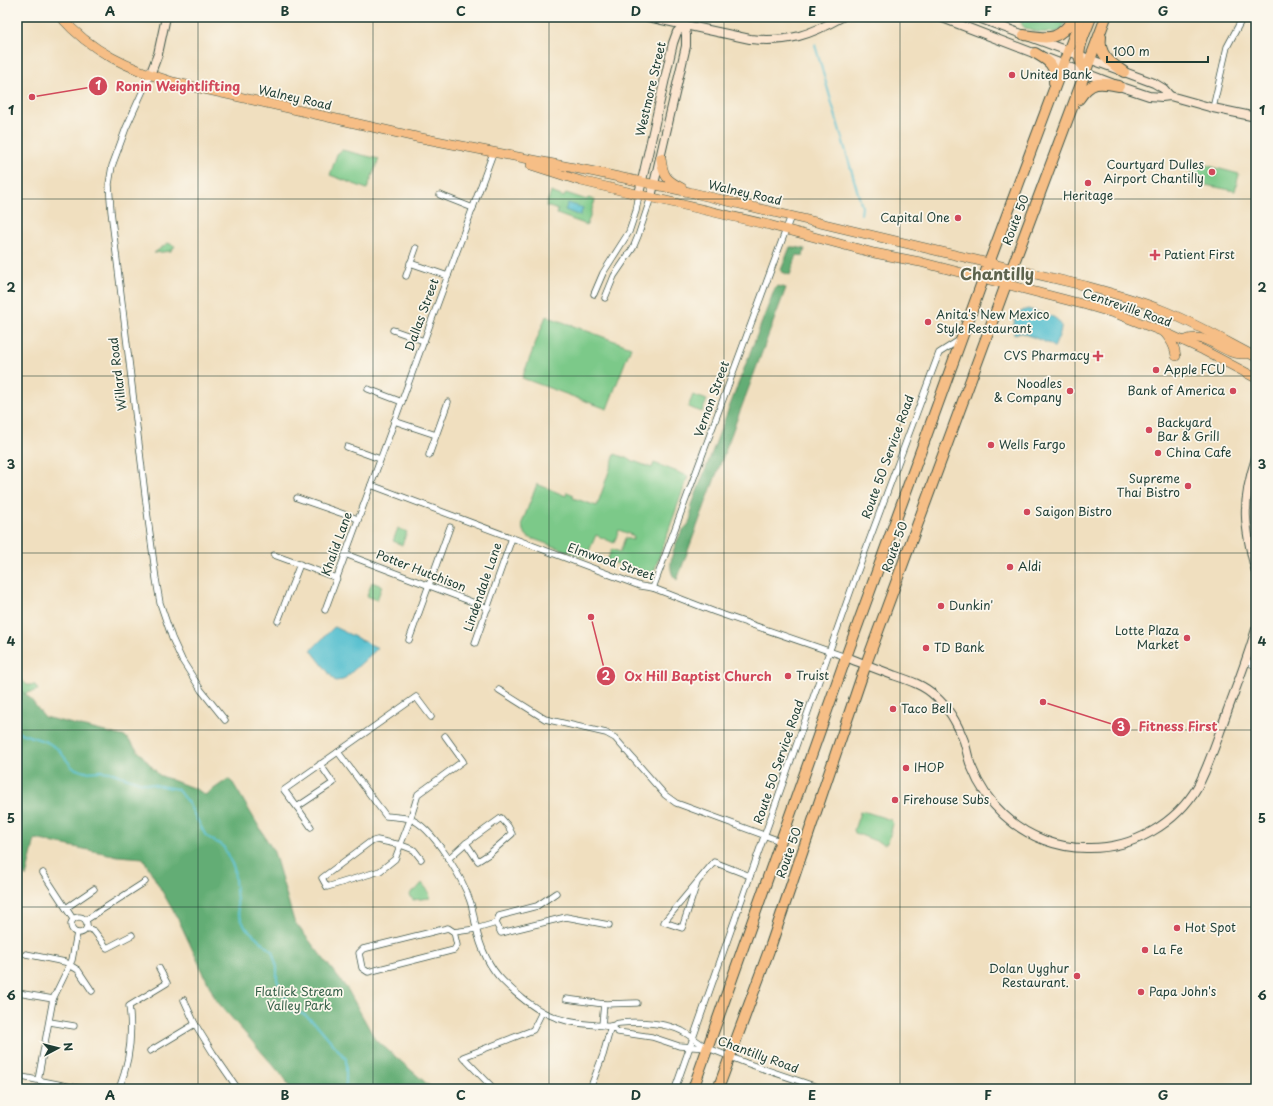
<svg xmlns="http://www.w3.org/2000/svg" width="1273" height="1106" font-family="'Playpen Sans',sans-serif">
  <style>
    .green { fill: #7bc989; stroke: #4d835e }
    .forest { fill: #64ad75; stroke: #427554 }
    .water { fill: #54bfcf; stroke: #3a7e82 }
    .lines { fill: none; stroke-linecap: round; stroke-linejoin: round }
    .stream { stroke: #54bfcf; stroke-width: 2 }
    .street-casing { stroke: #3e5549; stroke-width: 7 }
    .secondary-casing { stroke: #3e5549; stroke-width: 10 }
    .primary-casing { stroke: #3e5549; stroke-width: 10 }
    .highway-casing { stroke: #3e5549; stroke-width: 12 }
    .street { stroke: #fff; stroke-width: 5.5 }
    .secondary { stroke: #fbe5cf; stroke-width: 8 }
    .primary { stroke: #f6be86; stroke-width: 9 }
    .highway { stroke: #f6be86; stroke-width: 10 }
    .grid { fill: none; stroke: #1f3d34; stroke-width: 1; stroke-opacity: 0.55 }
    .poi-dot { fill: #d1495b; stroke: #fbf7ec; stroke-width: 1.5 }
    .labels { text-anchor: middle; stroke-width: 3.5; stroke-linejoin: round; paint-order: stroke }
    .poi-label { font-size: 12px; fill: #1f3d34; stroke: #fbf7ec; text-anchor: start }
    .street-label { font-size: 12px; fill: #1f3d34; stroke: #fbf7ec }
    .park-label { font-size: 12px; fill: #366049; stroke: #fbf7ec }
    .district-label { font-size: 16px; font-weight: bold; fill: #5d634d; stroke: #fbf7ec }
    .leader { fill: none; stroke: #d1495b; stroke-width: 1.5 }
    .callout-dot { fill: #d1495b; stroke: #fbf7ec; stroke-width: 1.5 }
    .mark-label { font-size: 12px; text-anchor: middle; font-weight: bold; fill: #fff }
    .callout-label { font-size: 13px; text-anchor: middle; font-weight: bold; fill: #d1495b; stroke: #fbf7ec; stroke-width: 3.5; stroke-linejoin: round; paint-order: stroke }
    .neatline { fill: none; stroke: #1f3d34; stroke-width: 1.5 }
    .grid-label { font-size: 13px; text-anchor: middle; font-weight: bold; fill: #1f3d34 }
  </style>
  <rect width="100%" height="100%" fill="#fbf7ec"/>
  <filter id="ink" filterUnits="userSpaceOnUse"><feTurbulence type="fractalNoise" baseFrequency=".025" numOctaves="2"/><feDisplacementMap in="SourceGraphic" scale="8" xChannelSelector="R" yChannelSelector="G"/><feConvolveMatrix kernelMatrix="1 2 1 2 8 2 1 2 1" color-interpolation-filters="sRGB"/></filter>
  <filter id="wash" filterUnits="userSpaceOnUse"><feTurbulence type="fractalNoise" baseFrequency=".012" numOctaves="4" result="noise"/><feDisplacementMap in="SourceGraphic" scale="16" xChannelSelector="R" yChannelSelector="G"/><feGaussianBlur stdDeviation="0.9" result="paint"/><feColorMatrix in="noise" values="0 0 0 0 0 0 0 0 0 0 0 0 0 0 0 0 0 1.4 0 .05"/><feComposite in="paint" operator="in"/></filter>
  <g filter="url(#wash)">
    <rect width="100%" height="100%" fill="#f0dfbf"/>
    <g class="green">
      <path d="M1021 17H1067L1063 27 1058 32C1047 33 1017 34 1021 17Z"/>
      <polygon points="342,150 379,159 367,189 330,175 337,154"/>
      <polygon points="1194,162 1239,174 1235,191 1191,182"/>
      <polygon points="551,192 564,197 566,193 587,200 588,198 595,200 587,225 557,214 558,210 546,206"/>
      <polygon points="168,243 175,246 171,251 154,253"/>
      <polygon points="546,316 631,347 607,409 522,378"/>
      <polygon points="693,395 707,400 702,412 688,407"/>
      <polygon points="615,454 652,468 654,463 688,476 652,577 607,560 612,549 620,552 625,538 633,540 634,536 619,530 614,543 596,535 586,558 528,537 523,531 522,523 537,484 566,496 567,492 574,495 573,498 597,506"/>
      <polygon points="398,528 407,532 402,545 393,541"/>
      <polygon points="372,582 382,586 377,600 367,596"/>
      <polygon points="17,675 27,685 35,685 38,690 17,696"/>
      <polygon points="863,811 891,820 893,824 888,842 884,844 855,833 854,830 860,812"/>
      <polygon points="422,883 429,892 430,898 413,900 410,895 412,891 416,890"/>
    </g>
    <g class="forest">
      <polygon points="790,247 795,247 805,249 803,256 797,255 790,275 782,272 781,270"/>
      <path d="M778 286 786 288 677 580C663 570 676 541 683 530 685 527 688 526 689 523 692 518 691 513 691 507L775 288Z"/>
      <polygon points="17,687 30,698 44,717 126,737 159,775 198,790 205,795 228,779 233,783 274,852 294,921 348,990 375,1039 433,1089 290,1089 286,1080 216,1000 179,921 143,858 118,856 35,839 26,877 17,865"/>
    </g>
    <g class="water">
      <polygon points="568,203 583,208 580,216 565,210"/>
      <path d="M1028 309C1038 313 1063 315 1061 329 1060 335 1056 342 1054 348L1050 344 1020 332 1014 335C1013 321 1014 313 1028 309Z"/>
      <polygon points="334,627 378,648 343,680 335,681 311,650"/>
    </g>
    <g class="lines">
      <g class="stream">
        <polyline points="809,19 809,17"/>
        <polyline points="815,45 862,207 861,214"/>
        <polyline points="17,732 47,742 58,749 73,768 85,772 101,771 110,772 139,782 177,789 188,803 206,836 223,846 234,868 238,912 245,927 272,951 277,967 277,980 291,1010 305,1015 318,1026 346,1059 346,1081 345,1089"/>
      </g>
    </g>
  </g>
  <g filter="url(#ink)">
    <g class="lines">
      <defs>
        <g id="street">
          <polyline points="684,25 685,17"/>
          <polyline points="150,75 126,128 112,166 109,184 111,211 147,511 156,579 160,603 172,638 182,660 201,690 225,720"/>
          <polyline points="1213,108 1227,47 1243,17"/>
          <polyline points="440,195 473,208"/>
          <polyline points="410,263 448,276"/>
          <polyline points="406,276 416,248"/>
          <polyline points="594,294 603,273 629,232 636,211 639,194"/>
          <polyline points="605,298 614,276 633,248 638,236 651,197"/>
          <polyline points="393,330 424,341"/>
          <polyline points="368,389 402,402"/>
          <polyline points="394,421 436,435"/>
          <polyline points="347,447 380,459"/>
          <polyline points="429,455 448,402"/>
          <polyline points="371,485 640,586 653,588 715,612 846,657"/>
          <polyline points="297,498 358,519"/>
          <polyline points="345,554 488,608"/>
          <polyline points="274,555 337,578"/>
          <polyline points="653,588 791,216"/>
          <polyline points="325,610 493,153"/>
          <polyline points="278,621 300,564"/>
          <polyline points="409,640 450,527"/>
          <polyline points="475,643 512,538"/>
          <polyline points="1246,660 1256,667"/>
          <polyline points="499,690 545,719 606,733 615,738 665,795 676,803 780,841"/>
          <path d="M338 752 386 816C394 817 402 817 410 819 432 826 463 879 470 901 473 909 474 919 476 927 480 946 489 967 503 981 532 1010 555 1023 596 1025 601 1025 607 1027 611 1026 614 1026 616 1023 620 1023 638 1021 666 1023 682 1031 691 1036 699 1043 708 1048"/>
          <polyline points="320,764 333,783 297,807 284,790 416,697 431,717"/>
          <polyline points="297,807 311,827"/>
          <polygon points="501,818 508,826 512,834 489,854 478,861 466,843"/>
          <polyline points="421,859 414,850 401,845 377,840 370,842 322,878 327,887 380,871 395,859 410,820 418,794 463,761 445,736"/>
          <polyline points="448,859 466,843"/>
          <polyline points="43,873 73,919"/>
          <polyline points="697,883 682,928 664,922 714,862 750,876"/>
          <polyline points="66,908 94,889"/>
          <circle cx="79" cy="925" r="8"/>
          <polyline points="86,920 145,882"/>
          <polyline points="496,923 501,933 566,917 609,925"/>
          <polyline points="87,928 94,931 107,948 132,935"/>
          <polygon points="448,928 454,932 457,945 454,950 368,972 362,968 359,953 363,949"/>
          <polyline points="454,932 476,929 496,923 499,916 537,906 556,893"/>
          <polyline points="26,954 65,962 78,970 92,991"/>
          <polyline points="18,993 53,999"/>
          <polyline points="566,999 604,1004 637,1003"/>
          <polyline points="184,1000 195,1024 213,1053 238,1089"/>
          <polyline points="50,1022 74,1026"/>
          <polyline points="602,1025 604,1004"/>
          <polyline points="150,1051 195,1024"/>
          <polyline points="17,1076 82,1089"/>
          <polyline points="38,1080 53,999 72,960 77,933"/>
          <path d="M119 1089C129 1063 133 1033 129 1006L167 983 159 968"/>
          <polyline points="494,1089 463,1057 533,1030 542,1012"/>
          <polyline points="590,1089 603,1055 611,1026 618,1032 652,1037 679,1046 708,1048 746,1063 823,1089"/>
          <polyline points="675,1089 857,573 939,353 961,339"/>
        </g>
        <g id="secondary">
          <path d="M648 17 750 39C788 43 810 35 842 17"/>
          <polyline points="940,17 1119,86 1149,96 1162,97 1170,96 1213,108 1256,117"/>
          <polyline points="976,17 1154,83 1164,89 1170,96"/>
          <polyline points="150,75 158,54 166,17"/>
          <polyline points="639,194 673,43 677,32 684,25"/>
          <polyline points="651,197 686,46 686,35 684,25"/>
          <path d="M1256 458C1241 504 1244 526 1256 572"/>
          <path d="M846 657C861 663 877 669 893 675 908 680 924 685 935 696 948 707 958 725 964 741 967 750 968 760 972 768 979 786 990 802 1004 815 1027 837 1059 849 1090 848 1134 848 1176 824 1198 786 1210 763 1218 737 1227 712 1237 685 1248 657 1256 629"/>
        </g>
        <g id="primary">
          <path d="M61 17C91 52 130 69 173 82L416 137 595 172 689 192 1086 286C1112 293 1138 300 1162 310 1195 323 1225 341 1256 357"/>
          <path d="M661 158C663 177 667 180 682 188"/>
          <polyline points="531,165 581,181 769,225 874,253 920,262 1086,305 1120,315 1164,332 1203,350 1256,378"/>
          <path d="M1165 333C1171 341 1175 346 1176 356"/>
          <path d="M1183 341C1203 332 1213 345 1231 352 1236 354 1242 354 1247 354"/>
        </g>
        <g id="highway">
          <path d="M1024 35C1051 39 1058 41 1075 17"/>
          <path d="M1101 37C1098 55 1111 63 1124 72"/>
          <path d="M1035 53C1049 61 1056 65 1054 82"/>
          <path d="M1086 72C1084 69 1082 66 1081 63 1075 50 1087 30 1091 17"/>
          <path d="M1079 99C1091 81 1099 82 1119 86"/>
          <polyline points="693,1089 846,657 989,263 1081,17"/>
          <polyline points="718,1089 771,945 866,664 1012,268 1106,17"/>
        </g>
      </defs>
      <use href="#street" class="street-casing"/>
      <use href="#secondary" class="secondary-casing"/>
      <use href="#primary" class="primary-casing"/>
      <use href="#highway" class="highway-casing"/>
      <use href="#street" class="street"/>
      <use href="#secondary" class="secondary"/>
      <use href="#primary" class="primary"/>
      <use href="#highway" class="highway"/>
    </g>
  </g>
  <path class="grid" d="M198 17V1089M373 17V1089M549 17V1089M724 17V1089M900 17V1089M1075 17V1089M17 199H1256M17 376H1256M17 553H1256M17 730H1256M17 907H1256"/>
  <g class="poi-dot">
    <circle cx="1012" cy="75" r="4"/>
    <circle cx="1212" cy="172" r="4"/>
    <circle cx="1088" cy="183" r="4"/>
    <circle cx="958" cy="218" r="4"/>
    <path d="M1153 249h4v4h4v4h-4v4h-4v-4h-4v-4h4z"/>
    <circle cx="928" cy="322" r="4"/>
    <path d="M1096 350h4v4h4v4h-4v4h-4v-4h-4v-4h4z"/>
    <circle cx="1156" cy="370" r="4"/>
    <circle cx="1070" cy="391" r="4"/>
    <circle cx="1233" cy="391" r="4"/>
    <circle cx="1149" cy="430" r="4"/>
    <circle cx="991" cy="445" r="4"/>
    <circle cx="1158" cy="453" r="4"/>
    <circle cx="1188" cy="486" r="4"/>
    <circle cx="1027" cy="512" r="4"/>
    <circle cx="1010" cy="567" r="4"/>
    <circle cx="941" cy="606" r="4"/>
    <circle cx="1187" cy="638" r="4"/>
    <circle cx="926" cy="648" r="4"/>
    <circle cx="788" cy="676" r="4"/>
    <circle cx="893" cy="709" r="4"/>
    <circle cx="906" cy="768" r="4"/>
    <circle cx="895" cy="800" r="4"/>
    <circle cx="1177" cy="928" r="4"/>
    <circle cx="1145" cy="950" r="4"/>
    <circle cx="1077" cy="976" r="4"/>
    <circle cx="1141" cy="992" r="4"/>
  </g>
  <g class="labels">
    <g class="poi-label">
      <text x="1020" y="79">United Bank</text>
      <text x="1204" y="169" text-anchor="end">Courtyard Dulles<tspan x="1204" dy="14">Airport Chantilly</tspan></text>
      <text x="1088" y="200" text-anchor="middle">Heritage</text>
      <text x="950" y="222" text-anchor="end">Capital One</text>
      <text x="1164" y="259">Patient First</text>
      <text x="936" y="319">Anita's New Mexico<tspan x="936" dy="14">Style Restaurant</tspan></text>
      <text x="1090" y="360" text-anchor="end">CVS Pharmacy</text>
      <text x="1164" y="374">Apple FCU</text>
      <text x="1062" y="388" text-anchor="end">Noodles<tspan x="1062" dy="14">&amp; Company</tspan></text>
      <text x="1225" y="395" text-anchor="end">Bank of America</text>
      <text x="1157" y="427">Backyard<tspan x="1157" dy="14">Bar &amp; Grill</tspan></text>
      <text x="999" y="449">Wells Fargo</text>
      <text x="1166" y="457">China Cafe</text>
      <text x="1180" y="483" text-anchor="end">Supreme<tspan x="1180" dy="14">Thai Bistro</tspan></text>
      <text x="1035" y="516">Saigon Bistro</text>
      <text x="1018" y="571">Aldi</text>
      <text x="949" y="610">Dunkin'</text>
      <text x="1179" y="635" text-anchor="end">Lotte Plaza<tspan x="1179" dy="14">Market</tspan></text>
      <text x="934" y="652">TD Bank</text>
      <text x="796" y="680">Truist</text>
      <text x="901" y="713">Taco Bell</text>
      <text x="914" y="772">IHOP</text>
      <text x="903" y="804">Firehouse Subs</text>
      <text x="1185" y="932">Hot Spot</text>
      <text x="1153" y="954">La Fe</text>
      <text x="1069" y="973" text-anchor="end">Dolan Uyghur<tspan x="1069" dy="14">Restaurant.</tspan></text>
      <text x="1149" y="996">Papa John's</text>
    </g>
    <g class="street-label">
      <text transform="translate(651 89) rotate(-77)" y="4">Westmore Street</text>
      <text transform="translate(295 98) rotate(13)" y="4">Walney Road</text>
      <text transform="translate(745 193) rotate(13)" y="4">Walney Road</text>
      <text transform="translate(1016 220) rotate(-69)" y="4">Route 50</text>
      <text transform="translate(1127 308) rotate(19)" y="4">Centreville Road</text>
      <text transform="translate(422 315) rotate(-70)" y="4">Dallas Street</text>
      <text transform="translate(118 374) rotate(-97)" y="4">Willard Road</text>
      <text transform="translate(712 399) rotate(-70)" y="4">Vernon Street</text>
      <text transform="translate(888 457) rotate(-70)" y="4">Route 50 Service Road</text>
      <text transform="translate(337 544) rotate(-70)" y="4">Khalid Lane</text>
      <text transform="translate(895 547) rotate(-70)" y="4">Route 50</text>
      <text transform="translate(611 562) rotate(19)" y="4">Elmwood Street</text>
      <text transform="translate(421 571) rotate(21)" y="4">Potter Hutchison</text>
      <text transform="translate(483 587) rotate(-71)" y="4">Lindendale Lane</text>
      <text transform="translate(779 762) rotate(-71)" y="4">Route 50 Service Road</text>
      <text transform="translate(789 853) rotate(-71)" y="4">Route 50</text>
      <text transform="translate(758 1055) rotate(20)" y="4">Chantilly Road</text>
    </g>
    <g class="park-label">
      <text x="299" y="996">Flatlick Stream<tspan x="299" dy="14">Valley Park</tspan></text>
    </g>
    <g class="district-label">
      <text x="997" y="280">Chantilly</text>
    </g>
  </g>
  <path class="leader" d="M32 97L98 86M591 617L606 676M1043 702L1121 727"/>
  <g class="callout-dot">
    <circle cx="32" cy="97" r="4"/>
    <circle cx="591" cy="617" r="4"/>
    <circle cx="1043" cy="702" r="4"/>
    <circle cx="98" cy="86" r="10"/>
    <circle cx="606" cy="676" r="10"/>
    <circle cx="1121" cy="727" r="10"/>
  </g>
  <g class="mark-label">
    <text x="98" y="90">1</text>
    <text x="606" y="680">2</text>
    <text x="1121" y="731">3</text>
  </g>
  <g class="callout-label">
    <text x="178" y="91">Ronin Weightlifting</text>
    <text x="698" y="681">Ox Hill Baptist Church</text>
    <text x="1178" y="731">Fitness First</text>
  </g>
  <rect width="1273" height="1106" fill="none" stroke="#fbf7ec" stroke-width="44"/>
  <g transform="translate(58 1048) rotate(83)" stroke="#fbf7ec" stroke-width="3" paint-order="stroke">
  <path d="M0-3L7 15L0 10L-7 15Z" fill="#1f3d34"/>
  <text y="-6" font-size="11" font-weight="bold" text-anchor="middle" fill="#1f3d34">N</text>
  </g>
  <path d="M1107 56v6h101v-6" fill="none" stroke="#1f3d34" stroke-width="2"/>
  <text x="1113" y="56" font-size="12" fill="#1f3d34" stroke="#fbf7ec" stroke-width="3" paint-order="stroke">100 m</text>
  <rect x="22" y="22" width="1229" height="1062" class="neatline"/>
  <g class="grid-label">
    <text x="110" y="16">A</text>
    <text x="285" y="16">B</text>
    <text x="461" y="16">C</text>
    <text x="636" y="16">D</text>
    <text x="812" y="16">E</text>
    <text x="988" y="16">F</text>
    <text x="1163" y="16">G</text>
    <text x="11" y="115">1</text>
    <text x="1262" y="115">1</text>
    <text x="11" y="292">2</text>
    <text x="1262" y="292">2</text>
    <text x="11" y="469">3</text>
    <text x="1262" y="469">3</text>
    <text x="11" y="646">4</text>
    <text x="1262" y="646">4</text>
    <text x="11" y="823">5</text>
    <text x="1262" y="823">5</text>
    <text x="11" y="1000">6</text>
    <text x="1262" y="1000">6</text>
    <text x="110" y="1100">A</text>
    <text x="285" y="1100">B</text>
    <text x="461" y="1100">C</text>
    <text x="636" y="1100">D</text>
    <text x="812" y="1100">E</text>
    <text x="988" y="1100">F</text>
    <text x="1163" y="1100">G</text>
  </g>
</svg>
